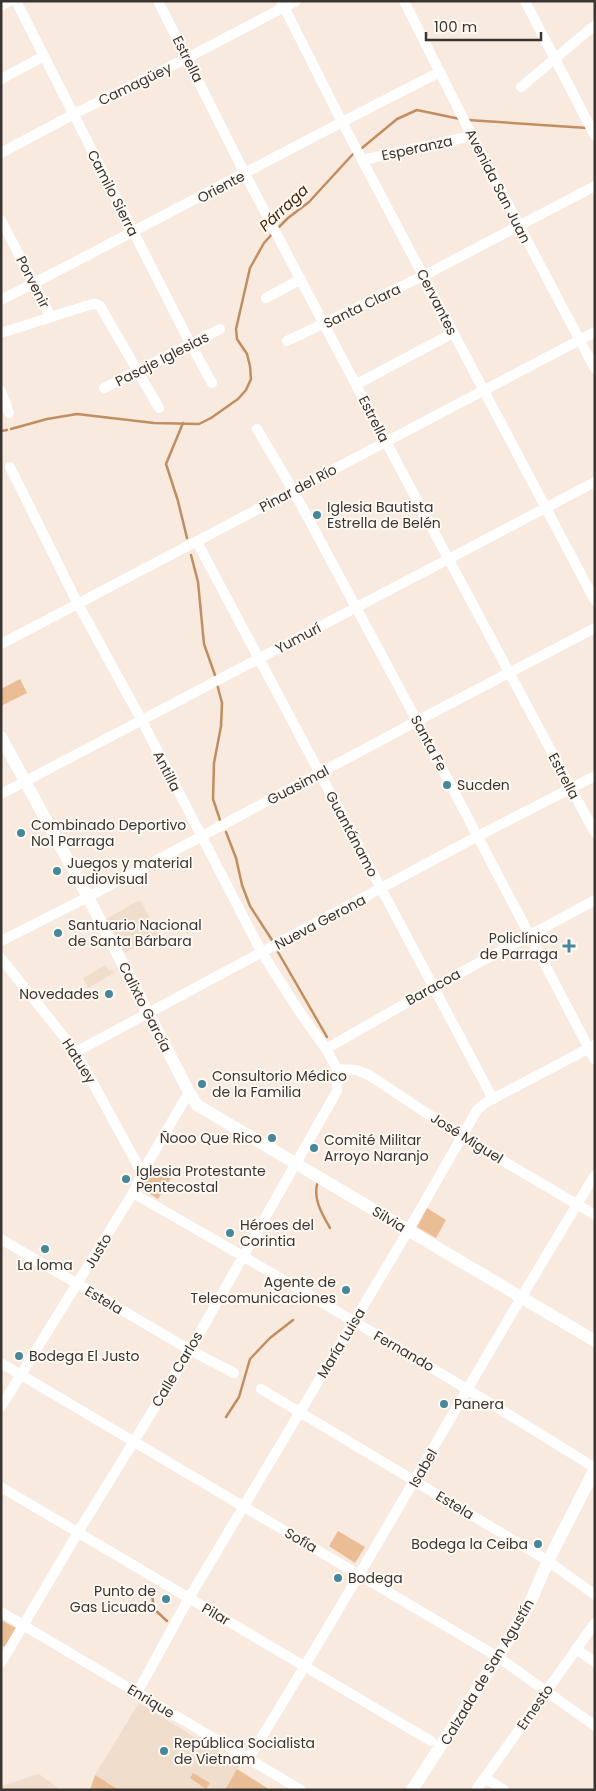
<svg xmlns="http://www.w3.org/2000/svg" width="596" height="1791" font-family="Poppins,sans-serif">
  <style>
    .built { fill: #f1ddcc }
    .green { fill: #ebbd95 }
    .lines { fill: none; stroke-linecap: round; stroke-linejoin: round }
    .stream { stroke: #c18e61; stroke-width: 2.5 }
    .minor { stroke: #fff; stroke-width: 10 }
    .major { stroke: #fff; stroke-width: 12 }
    .poi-dot { fill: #468799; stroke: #fff9f4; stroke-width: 2 }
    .labels { text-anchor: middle; stroke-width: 4; stroke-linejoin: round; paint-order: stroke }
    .street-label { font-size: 14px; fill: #3b3531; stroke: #fff9f4 }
    .poi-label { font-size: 14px; fill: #3b3531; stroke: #fff9f4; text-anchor: start }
    .water-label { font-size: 15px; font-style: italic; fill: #472600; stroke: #fff9f4 }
  </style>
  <rect width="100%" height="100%" fill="#f8eade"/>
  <g class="built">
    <polygon points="140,900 159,935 125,953 106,919"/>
    <polygon points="106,965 109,971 112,970 114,973 88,988 83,978"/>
    <polygon points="139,1703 240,1765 225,1790 119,1790 95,1775"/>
    <polygon points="39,1774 61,1790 1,1790 1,1786"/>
  </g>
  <g class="green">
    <polygon points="20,679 27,693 1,706 1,689"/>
    <polygon points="150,1166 171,1178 158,1199 138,1186"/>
    <polygon points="427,1208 446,1220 436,1238 417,1227"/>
    <polygon points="338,1531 365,1547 355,1563 329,1546"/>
    <polygon points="1,1620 16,1628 5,1647 1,1645"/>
    <polygon points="237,1769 270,1790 225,1790"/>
    <polygon points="193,1773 210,1783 206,1789 190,1778"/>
    <polygon points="95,1775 119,1790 90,1790"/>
  </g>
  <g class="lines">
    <g class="stream">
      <polyline points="468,120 587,128"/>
      <polyline points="362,148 397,119 417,110 460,119"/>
      <polyline points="277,229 288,218 309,202 353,154"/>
      <polyline points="183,423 166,464 178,501 187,538"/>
      <polyline points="11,429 47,419 77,414 154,423 199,424 211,418 238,399 246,390 251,379 250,366 247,354 237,339 236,329 250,268 264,243 273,233"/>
      <polyline points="1,431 7,430"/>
      <polyline points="191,555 198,582 204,644 216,678"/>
      <polyline points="217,684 222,703 221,726 214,763 213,799 220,820"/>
      <polyline points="226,832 236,858 242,885 250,906 272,940"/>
      <polyline points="278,952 327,1037"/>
      <path d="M318 1181C312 1198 322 1214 330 1228"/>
      <polyline points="226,1417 239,1397 250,1359 270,1338 293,1320"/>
      <polyline points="152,1595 154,1609 167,1621"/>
    </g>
    <g class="minor">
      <polyline points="16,1 190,343 212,383"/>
      <polyline points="158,1 245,174 386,442 595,833"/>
      <polyline points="281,1 342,122 595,601"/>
      <polyline points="404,1 472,136 595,369"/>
      <polyline points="525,1 595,136"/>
      <polyline points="1,6 9,1"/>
      <polyline points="1,79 44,56"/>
      <polyline points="521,87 595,25"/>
      <polyline points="1,153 74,114 187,58 296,1"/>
      <polyline points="362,160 472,136"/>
      <polyline points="1,220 51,317"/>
      <polyline points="266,298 301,279"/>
      <path d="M1 300C148 225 293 146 440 72"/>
      <polyline points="1,333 89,305 95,304 100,306 159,408"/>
      <polyline points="287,341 423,276 595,186"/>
      <polyline points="357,384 453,333"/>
      <polyline points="104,388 220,329"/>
      <polyline points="1,391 9,413"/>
      <polyline points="257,429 293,490 417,721 595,1060"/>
      <polyline points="197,542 493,1099"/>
      <polyline points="1,644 595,332"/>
      <polyline points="1,794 595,482"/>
      <polyline points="1,941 88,897 417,721 595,628"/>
      <polyline points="1,958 76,1052 142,1173"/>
      <polyline points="326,1049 434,987 595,900"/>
      <polyline points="72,1054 478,836 595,776"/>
      <polyline points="337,1069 356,1070 369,1075 461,1136 595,1215"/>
      <path d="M133 1193C289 1282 443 1373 595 1468"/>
      <polyline points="1,1239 190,1350 234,1373"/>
      <polyline points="1,1363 498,1657 595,1726"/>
      <polyline points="261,1389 548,1561 595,1595"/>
      <polyline points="1,1407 133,1193 142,1173 189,1092"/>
      <polyline points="1,1487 431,1741"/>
      <polyline points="1,1612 301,1790"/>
      <polyline points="576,1649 595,1662"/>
      <polyline points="1,1663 80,1529 190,1350 337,1091 337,1069 326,1049 301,1014 262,953 141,719 78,604 10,467"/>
      <polyline points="137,1693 189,1598 408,1231 477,1110 485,1103 595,1045"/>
      <path d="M248 1759C368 1567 476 1368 595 1175"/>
      <polyline points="485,1778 504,1790"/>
      <polyline points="476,1790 595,1623"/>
    </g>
    <g class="major">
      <polyline points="1,737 88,897 189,1092 197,1105 595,1341"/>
      <polyline points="412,1790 498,1657 529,1605 548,1561 595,1469"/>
    </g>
  </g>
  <g class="poi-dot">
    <circle cx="317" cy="515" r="5"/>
    <circle cx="447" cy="785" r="5"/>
    <circle cx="21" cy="833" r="5"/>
    <circle cx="57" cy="871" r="5"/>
    <circle cx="58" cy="933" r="5"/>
    <path d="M566.5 938.5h5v5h5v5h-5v5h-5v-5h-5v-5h5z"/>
    <circle cx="109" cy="994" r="5"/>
    <circle cx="202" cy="1084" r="5"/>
    <circle cx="272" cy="1138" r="5"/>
    <circle cx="314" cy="1148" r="5"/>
    <circle cx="126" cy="1179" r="5"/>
    <circle cx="230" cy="1233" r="5"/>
    <circle cx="45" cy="1249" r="5"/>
    <circle cx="346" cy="1290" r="5"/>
    <circle cx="19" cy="1356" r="5"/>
    <circle cx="444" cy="1404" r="5"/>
    <circle cx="538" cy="1544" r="5"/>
    <circle cx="338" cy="1578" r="5"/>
    <circle cx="166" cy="1599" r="5"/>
    <circle cx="164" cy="1751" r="5"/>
  </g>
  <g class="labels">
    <g class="street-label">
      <text transform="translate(188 59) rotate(63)" y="5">Estrella</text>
      <text transform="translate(135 84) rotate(-26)" y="5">Camagüey</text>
      <text transform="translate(417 148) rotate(-12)" y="5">Esperanza</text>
      <text transform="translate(498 186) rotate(63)" y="5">Avenida San Juan</text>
      <text transform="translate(221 187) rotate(-28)" y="5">Oriente</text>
      <text transform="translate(113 193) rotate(63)" y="5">Camilo Sierra</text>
      <text transform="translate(33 282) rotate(63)" y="5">Porvenir</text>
      <text transform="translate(437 302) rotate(63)" y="5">Cervantes</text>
      <text transform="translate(362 306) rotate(-26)" y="5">Santa Clara</text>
      <text transform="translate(162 359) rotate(-27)" y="5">Pasaje Iglesias</text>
      <text transform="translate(374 419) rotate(63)" y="5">Estrella</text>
      <text transform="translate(298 488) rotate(-28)" y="5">Pinar del Río</text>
      <text transform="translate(298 638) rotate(-28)" y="5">Yumurí</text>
      <text transform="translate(429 743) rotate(62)" y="5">Santa Fe</text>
      <text transform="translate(167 771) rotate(63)" y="5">Antilla</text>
      <text transform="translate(564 776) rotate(62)" y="5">Estrella</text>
      <text transform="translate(298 785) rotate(-28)" y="5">Guasimal</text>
      <text transform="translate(352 834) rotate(62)" y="5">Guantánamo</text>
      <text transform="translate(320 922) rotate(-28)" y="5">Nueva Gerona</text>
      <text transform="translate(433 987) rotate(-29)" y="5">Baracoa</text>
      <text transform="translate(145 1007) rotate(63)" y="5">Calixto García</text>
      <text transform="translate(79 1061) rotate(58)" y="5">Hatuey</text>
      <text transform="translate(467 1138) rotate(32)" y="5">José Miguel</text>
      <text transform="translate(389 1219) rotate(31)" y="5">Silvia</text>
      <text transform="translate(98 1251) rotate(-59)" y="5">Justo</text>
      <text transform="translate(104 1300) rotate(31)" y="5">Estela</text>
      <text transform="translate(341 1343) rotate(-59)" y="5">María Luisa</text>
      <text transform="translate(404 1351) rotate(30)" y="5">Fernando</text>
      <text transform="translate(177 1369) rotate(-59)" y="5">Calle Carlos</text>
      <text transform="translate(423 1468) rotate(-60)" y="5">Isabel</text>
      <text transform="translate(455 1505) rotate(31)" y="5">Estela</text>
      <text transform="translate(301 1540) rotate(30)" y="5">Sofía</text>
      <text transform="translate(216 1614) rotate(30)" y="5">Pilar</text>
      <text transform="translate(487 1672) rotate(-59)" y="5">Calzada de San Agustín</text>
      <text transform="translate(151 1701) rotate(31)" y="5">Enrique</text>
      <text transform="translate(535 1707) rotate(-55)" y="5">Ernesto</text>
    </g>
    <g class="poi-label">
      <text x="327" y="512">Iglesia Bautista<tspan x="327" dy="16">Estrella de Belén</tspan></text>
      <text x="457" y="790">Sucden</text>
      <text x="31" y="830">Combinado Deportivo<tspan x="31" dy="16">No1 Parraga</tspan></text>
      <text x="67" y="868">Juegos y material<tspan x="67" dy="16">audiovisual</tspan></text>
      <text x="68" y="930">Santuario Nacional<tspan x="68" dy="16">de Santa Bárbara</tspan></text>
      <text x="558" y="943" text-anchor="end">Policlínico<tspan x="558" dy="16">de Parraga</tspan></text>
      <text x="99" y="999" text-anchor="end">Novedades</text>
      <text x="212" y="1081">Consultorio Médico<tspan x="212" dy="16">de la Familia</tspan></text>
      <text x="262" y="1143" text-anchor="end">Ñooo Que Rico</text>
      <text x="324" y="1145">Comité Militar<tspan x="324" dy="16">Arroyo Naranjo</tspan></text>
      <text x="136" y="1176">Iglesia Protestante<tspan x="136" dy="16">Pentecostal</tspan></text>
      <text x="240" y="1230">Héroes del<tspan x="240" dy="16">Corintia</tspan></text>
      <text x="45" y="1270" text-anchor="middle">La loma</text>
      <text x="336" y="1287" text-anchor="end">Agente de<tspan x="336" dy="16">Telecomunicaciones</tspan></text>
      <text x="29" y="1361">Bodega El Justo</text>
      <text x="454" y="1409">Panera</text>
      <text x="528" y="1549" text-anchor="end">Bodega la Ceiba</text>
      <text x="348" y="1583">Bodega</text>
      <text x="156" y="1596" text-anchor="end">Punto de<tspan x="156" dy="16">Gas Licuado</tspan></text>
      <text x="174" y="1748">República Socialista<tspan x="174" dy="16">de Vietnam</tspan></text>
    </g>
    <g class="water-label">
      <text transform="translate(284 208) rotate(-43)" y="5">Párraga</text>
    </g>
  </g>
  <rect width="596" height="1791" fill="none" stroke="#3b3531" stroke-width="5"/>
  <path d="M426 32v8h115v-8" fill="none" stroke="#3b3531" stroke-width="2.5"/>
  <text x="434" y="32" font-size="15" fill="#3b3531" stroke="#fff9f4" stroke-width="4" paint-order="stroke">100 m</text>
</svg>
